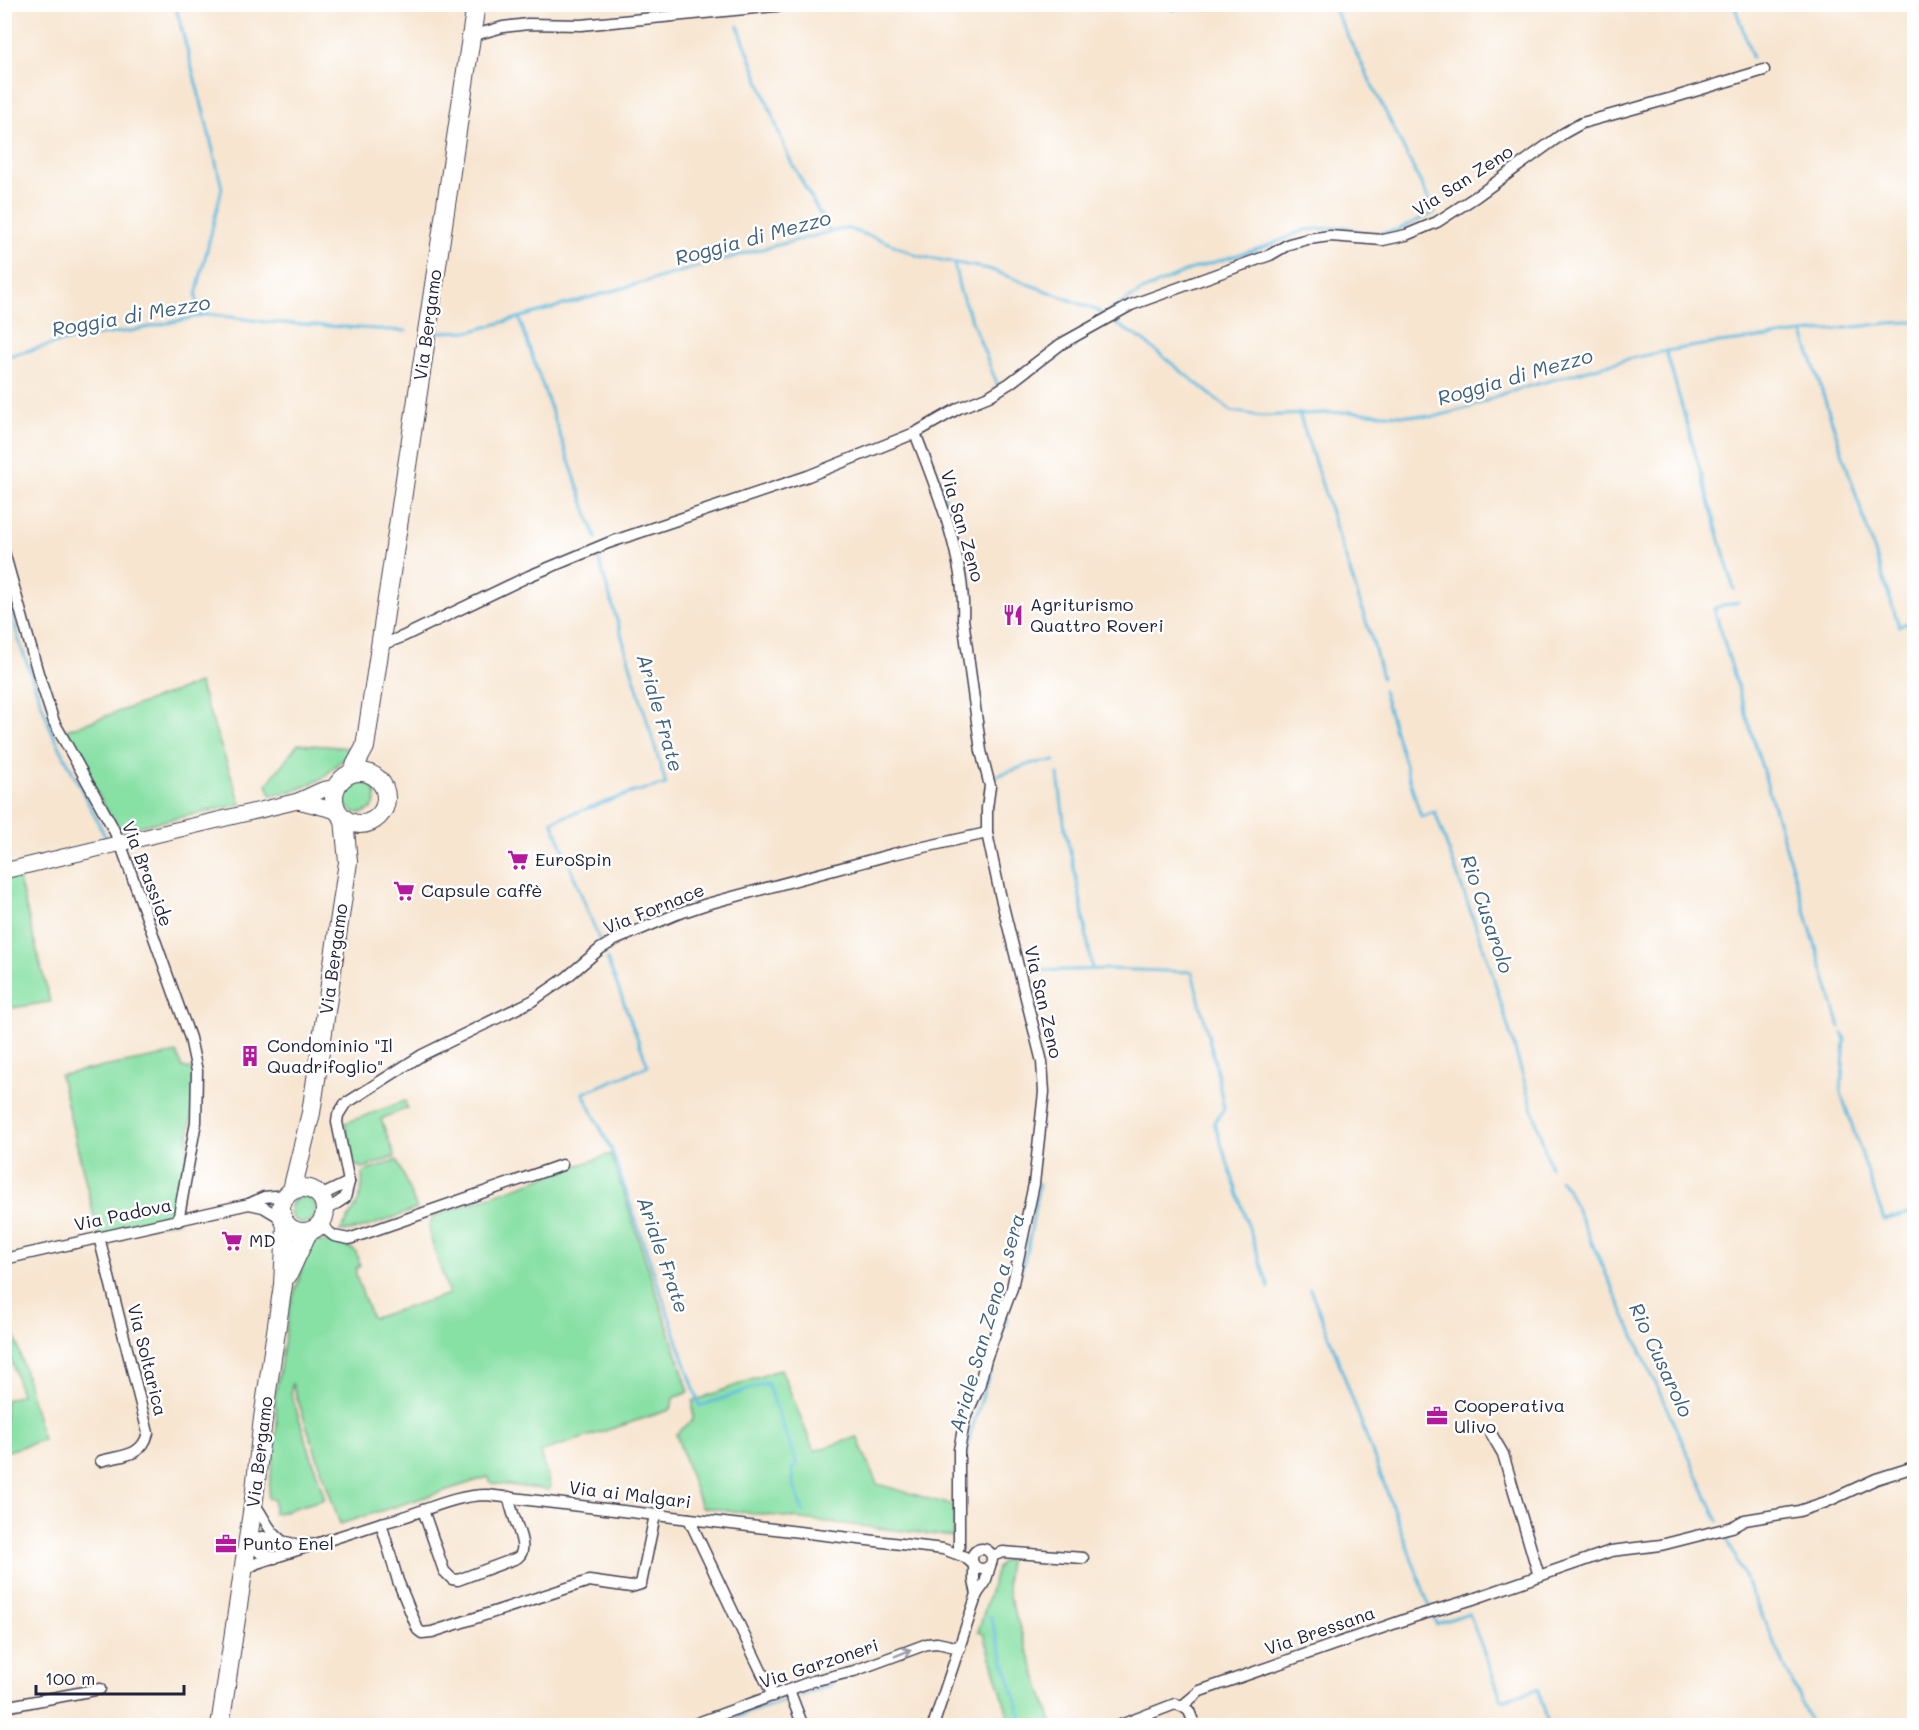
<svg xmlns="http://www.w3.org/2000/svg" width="1919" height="1730" font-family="Mali,sans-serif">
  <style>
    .green { fill: #87e0a4; stroke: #548170; stroke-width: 1.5 }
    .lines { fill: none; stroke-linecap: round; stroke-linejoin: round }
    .stream { stroke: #62bce0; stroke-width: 3 }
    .street-casing { stroke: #423f51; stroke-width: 13 }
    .secondary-casing { stroke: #423f51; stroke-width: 17 }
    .primary-casing { stroke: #423f51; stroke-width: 20 }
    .street { stroke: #fff; stroke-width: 10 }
    .secondary { stroke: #fff; stroke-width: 15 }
    .primary { stroke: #fff; stroke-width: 18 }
    .oneway { stroke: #9c9ca7 }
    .labels { text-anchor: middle; stroke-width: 5; stroke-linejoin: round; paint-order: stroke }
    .street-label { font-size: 18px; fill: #22223b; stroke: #fff }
    .poi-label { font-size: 18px; fill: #22223b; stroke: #fff; text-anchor: start }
    .water-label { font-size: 20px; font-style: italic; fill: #3c607d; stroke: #fff }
  </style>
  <rect width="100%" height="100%" fill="#fff"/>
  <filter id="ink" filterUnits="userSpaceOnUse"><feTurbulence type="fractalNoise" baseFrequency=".0167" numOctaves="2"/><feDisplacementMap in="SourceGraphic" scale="12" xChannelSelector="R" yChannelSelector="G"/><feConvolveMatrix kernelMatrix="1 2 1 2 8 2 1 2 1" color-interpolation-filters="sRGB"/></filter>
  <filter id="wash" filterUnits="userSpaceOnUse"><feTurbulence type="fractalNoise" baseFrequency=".008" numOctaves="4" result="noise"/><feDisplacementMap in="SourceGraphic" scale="24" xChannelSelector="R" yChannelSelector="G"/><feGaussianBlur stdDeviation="1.35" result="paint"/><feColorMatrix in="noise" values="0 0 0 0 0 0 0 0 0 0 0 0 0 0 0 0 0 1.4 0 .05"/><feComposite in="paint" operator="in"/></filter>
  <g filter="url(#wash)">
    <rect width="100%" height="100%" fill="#f7e5d0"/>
    <g class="green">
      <polygon points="199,683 241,804 118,831 64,731"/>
      <polygon points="298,744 351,748 348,755 321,779 299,789 271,796 267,784"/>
      <circle cx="360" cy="797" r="16"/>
      <polygon points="17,872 50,1002 5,1009 5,875"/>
      <polygon points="177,1053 182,1067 197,1071 197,1074 178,1221 99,1237 60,1075"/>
      <polygon points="405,1101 407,1108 381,1119 395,1157 363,1168 354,1165 345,1123"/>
      <path d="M611 1154 689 1392 673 1398 672 1406 669 1410 540 1452 550 1486 549 1490 491 1483 488 1477 340 1524 292 1383 291 1393 325 1499 274 1514V1500L268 1498 277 1426 275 1398 290 1306 305 1260 312 1245 315 1241C324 1241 348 1245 355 1251 358 1255 359 1261 360 1266L356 1268V1276L371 1316 374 1318 449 1294 430 1236 429 1226 434 1216Z"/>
      <path d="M397 1160 417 1209C399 1215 357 1233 340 1231 353 1212 365 1197 362 1173Z"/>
      <circle cx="303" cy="1210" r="13"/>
      <polygon points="5,1298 43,1440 5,1452 5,1400 21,1395 5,1336"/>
      <polygon points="781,1369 814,1451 857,1437 877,1484 955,1506 953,1537 701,1507 676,1434 693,1420 693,1401"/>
      <polygon points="1008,1559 1007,1584 1009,1596 1053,1725 1011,1725 984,1634 978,1632 997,1568 1001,1562"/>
    </g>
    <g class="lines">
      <g class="stream">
        <polyline points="175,4 206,121 222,188 196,295 199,316"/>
        <polyline points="1170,4 1172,10 1191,4"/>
        <polyline points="1734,4 1752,57"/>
        <polyline points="738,26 788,156 830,232"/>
        <polyline points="954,263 960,291 998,386 997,387"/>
        <polyline points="1103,315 1142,291 1189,270 1270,245 1305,230 1345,227 1363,233 1377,234 1397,230 1435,212 1332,4"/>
        <polyline points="519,318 596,538"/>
        <polyline points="1115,323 1141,339 1231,411 1261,416 1350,412 1434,417 1471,407 1505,393 1628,359 1666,351 1702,345 1803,333 1889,323 1914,322"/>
        <polyline points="439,332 472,331 746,253 846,228 882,240 918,256 989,269 1096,310 1104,315"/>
        <polyline points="1803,333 1899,626 1914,621"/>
        <polyline points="1666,351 1734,589"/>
        <polyline points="4,357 77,338 131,331 209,314 266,322 406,331"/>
        <polyline points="1299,413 1374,646 1382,678"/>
        <path d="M938 479C958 531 976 577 970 633"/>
        <polyline points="4,582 19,641 51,730 106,838 100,841"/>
        <polyline points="1738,602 1714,608 1840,1027"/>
        <polyline points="1383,691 1421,817 1435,812 1490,966 1550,1167"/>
        <polyline points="1058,774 1065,829 1079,891 1092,969"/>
        <polyline points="991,778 1033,763 1055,761"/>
        <polyline points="599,939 552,821 634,792 666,784 598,557 601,553"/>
        <polyline points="607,959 648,1066 583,1093 612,1151 700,1406 767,1383 797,1464 793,1468 793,1481 803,1512"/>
        <polyline points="1035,1011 1026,971 1110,969 1192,972 1215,1062 1224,1109 1214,1122 1269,1288"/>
        <polyline points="1842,1033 1845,1039 1841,1093 1884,1220 1914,1212"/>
        <polyline points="1560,1180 1567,1188 1718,1521"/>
        <polyline points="1021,1271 1028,1247 1039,1184"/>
        <polyline points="1310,1289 1331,1341 1430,1608"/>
        <polyline points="964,1464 971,1432 1007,1318"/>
        <polyline points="1724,1532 1812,1726"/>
        <polyline points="990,1616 1024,1726"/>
        <polyline points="1433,1616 1436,1624 1469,1613 1502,1700 1538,1689 1549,1726"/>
        <polyline points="800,1696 832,1684"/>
        <polyline points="708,1726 784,1701"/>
      </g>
    </g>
  </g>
  <g filter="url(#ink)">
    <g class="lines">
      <defs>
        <g id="street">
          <polyline points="471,36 503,27 528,24 581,25 796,4"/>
          <polyline points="4,552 38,673 54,722 112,826 122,848 190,1038 197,1071 196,1122 178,1221"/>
          <polyline points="381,645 402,637 529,576 608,543 808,476 915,433"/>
          <polyline points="320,1196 349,1182"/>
          <polyline points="249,1204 263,1207 283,1219"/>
          <polyline points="325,1211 345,1198 349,1182 337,1122 338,1115 345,1104 422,1055 532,1001 567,977 600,949 615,940 677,914 707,904 893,854 987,833"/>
          <polyline points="320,1225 334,1236 349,1239 562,1165"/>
          <path d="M99 1237 148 1433C142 1457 122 1455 101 1461"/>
          <polyline points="4,1259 249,1204 264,1197 286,1195"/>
          <polyline points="1489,1430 1503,1454 1539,1576"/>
          <path d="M253 1503C264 1515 267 1530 280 1539"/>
          <path d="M423 1510 444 1571 452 1579 458 1580 517 1558C520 1555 522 1554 522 1550 525 1540 510 1512 509 1497"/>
          <polyline points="689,1519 773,1696"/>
          <polyline points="381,1523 398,1581 418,1630 422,1633 432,1632 589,1581 631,1587 641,1584 655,1515"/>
          <path d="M959 1547V1450L965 1418 979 1387 986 1359 1012 1288 1034 1184 1044 1092 1042 1062 1000 894 987 833V808L990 786 981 751 963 619C966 560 936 487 915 433L959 408 989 396 1010 383 1061 344 1131 305 1270 255 1289 244 1308 239 1330 236 1383 240 1406 235 1437 222 1477 196 1564 133 1582 123 1672 98 1764 70"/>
          <circle cx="982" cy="1559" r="10"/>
          <polyline points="992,1556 1003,1552 1083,1558"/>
          <polyline points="275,1558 260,1553 248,1538 263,1537 299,1545 308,1544"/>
          <polyline points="974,1566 974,1581 977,1594"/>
          <path d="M243 1571 257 1563 381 1523C417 1516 450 1495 487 1495L943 1549 965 1557 973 1564"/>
          <polyline points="789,1690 803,1726"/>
          <polyline points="1182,1706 1189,1711 1195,1726"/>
          <polyline points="4,1707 100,1689"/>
          <polyline points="689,1726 813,1681 854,1671 927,1644 937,1643 960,1648"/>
          <polyline points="933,1726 977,1594 985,1583 990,1566"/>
          <polyline points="1118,1726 1175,1704 1182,1706 1200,1691 1413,1617 1470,1600 1611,1551 1661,1545 1732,1527 1745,1520 1799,1511 1826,1502 1876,1479 1914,1467"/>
        </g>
        <g id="secondary">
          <polyline points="298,801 337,811"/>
          <polyline points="4,871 298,801 322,790 335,787"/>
        </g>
        <g id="primary">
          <circle cx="360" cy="798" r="26"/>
          <polyline points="351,773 365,747 476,4"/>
          <circle cx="303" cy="1210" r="22"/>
          <polyline points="292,1190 311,1113 348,862 344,819"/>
          <polyline points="288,1275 308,1232"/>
          <polyline points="220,1726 254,1499 263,1418 283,1285 286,1225"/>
        </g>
      </defs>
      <use href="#street" class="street-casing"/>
      <use href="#secondary" class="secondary-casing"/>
      <use href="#primary" class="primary-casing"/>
      <use href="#street" class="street"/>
      <use href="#secondary" class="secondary"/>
      <use href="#primary" class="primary"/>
    </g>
    <defs><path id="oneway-shaft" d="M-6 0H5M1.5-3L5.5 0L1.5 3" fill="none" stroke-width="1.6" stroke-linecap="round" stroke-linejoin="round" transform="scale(1.5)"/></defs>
    <use class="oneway" href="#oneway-shaft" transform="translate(903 1653) rotate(-22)"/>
  </g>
  <defs>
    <symbol id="restaurant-bare" viewBox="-9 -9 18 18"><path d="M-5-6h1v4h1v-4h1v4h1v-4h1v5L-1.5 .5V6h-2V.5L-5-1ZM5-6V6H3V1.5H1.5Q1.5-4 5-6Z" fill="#b5179e" stroke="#fff" stroke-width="2.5" paint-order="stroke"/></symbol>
    <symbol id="supermarket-bare" viewBox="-9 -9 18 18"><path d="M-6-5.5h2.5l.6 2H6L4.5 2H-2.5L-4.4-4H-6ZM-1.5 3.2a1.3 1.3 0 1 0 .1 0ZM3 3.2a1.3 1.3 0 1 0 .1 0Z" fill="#b5179e" stroke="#fff" stroke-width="2.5" paint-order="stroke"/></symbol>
    <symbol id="building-bare" viewBox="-9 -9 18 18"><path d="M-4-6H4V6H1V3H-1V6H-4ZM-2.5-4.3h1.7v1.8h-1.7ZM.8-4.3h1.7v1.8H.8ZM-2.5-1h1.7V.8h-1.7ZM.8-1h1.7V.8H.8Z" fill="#b5179e" stroke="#fff" stroke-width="2.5" paint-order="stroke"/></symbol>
    <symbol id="office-bare" viewBox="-9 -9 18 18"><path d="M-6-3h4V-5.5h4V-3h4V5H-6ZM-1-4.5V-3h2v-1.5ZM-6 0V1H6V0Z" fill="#b5179e" stroke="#fff" stroke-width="2.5" paint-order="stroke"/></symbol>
  </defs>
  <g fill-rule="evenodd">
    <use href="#restaurant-bare" x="998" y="600" width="30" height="30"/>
    <use href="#supermarket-bare" x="503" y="845" width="30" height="30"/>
    <use href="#supermarket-bare" x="389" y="876" width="30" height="30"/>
    <use href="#building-bare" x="235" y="1041" width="30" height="30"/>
    <use href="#supermarket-bare" x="217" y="1226" width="30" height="30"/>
    <use href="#office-bare" x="1422" y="1401" width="30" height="30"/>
    <use href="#office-bare" x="211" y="1529" width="30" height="30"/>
  </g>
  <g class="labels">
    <g class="street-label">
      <text transform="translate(1463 181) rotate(-33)" y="6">Via San Zeno</text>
      <text transform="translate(428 325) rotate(-82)" y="6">Via Bergamo</text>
      <text transform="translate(962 526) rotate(74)" y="6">Via San Zeno</text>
      <text transform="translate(147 874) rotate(69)" y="6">Via Brasside</text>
      <text transform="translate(654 909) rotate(-22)" y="6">Via Fornace</text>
      <text transform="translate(334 959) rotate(-82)" y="6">Via Bergamo</text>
      <text transform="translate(1043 1002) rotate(77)" y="6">Via San Zeno</text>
      <text transform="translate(123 1215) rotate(-12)" y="6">Via Padova</text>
      <text transform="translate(147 1360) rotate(76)" y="6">Via Soltarica</text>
      <text transform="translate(260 1452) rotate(-83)" y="6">Via Bergamo</text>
      <text transform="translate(630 1495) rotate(7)" y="6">Via ai Malgari</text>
      <text transform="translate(1320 1631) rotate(-19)" y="6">Via Bressana</text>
      <text transform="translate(819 1664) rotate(-18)" y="6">Via Garzoneri</text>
    </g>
    <g class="poi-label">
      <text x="1030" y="611">Agriturismo<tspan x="1030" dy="21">Quattro Roveri</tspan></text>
      <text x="535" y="866">EuroSpin</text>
      <text x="421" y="897">Capsule caffè</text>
      <text x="267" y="1052">Condominio "Il<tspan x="267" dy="21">Quadrifoglio"</tspan></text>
      <text x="249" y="1247">MD</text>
      <text x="1454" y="1412">Cooperativa<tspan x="1454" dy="21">Ulivo</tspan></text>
      <text x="243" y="1550">Punto Enel</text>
    </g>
    <g class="water-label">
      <text transform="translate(753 238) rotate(-15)" y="7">Roggia di Mezzo</text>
      <text transform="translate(131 316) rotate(-10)" y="7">Roggia di Mezzo</text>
      <text transform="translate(1515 377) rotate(-16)" y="7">Roggia di Mezzo</text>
      <text transform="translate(660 713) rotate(74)" y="7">Ariale Frate</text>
      <text transform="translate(1487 914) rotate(71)" y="7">Rio Cusarolo</text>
      <text transform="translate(663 1255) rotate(71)" y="7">Ariale Frate</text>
      <text transform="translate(987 1323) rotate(-74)" y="7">Ariale San Zeno a sera</text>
      <text transform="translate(1661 1360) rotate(65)" y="7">Rio Cusarolo</text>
    </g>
  </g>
  <rect width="1919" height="1730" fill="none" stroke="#fff" stroke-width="24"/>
  <path d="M36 1685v9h148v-9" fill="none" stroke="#22223b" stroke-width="3"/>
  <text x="45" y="1685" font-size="18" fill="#22223b" stroke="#ffffff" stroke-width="4.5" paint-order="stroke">100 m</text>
</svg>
